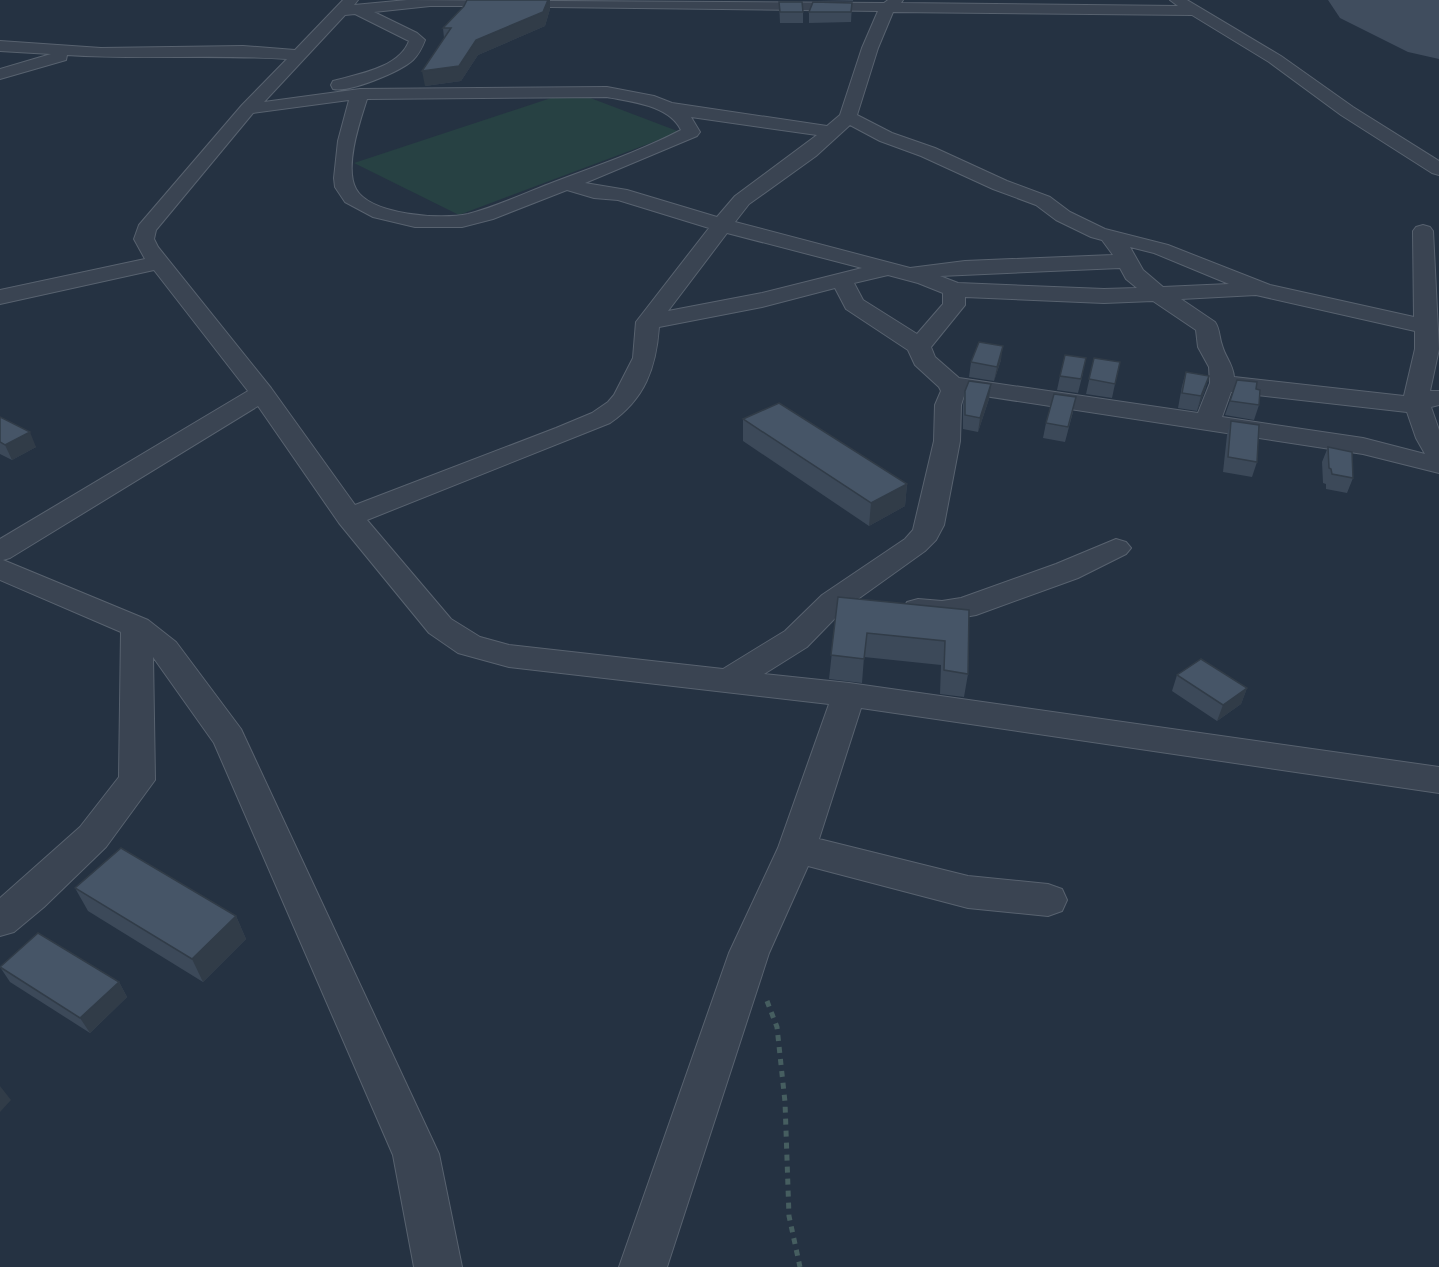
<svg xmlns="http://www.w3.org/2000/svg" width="1439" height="1267" font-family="Barlow,sans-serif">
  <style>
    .green { fill: #274143 }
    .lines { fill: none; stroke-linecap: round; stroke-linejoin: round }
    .runway { fill: #404d5e; fill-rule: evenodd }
    .minor-casing { stroke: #58626f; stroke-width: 2 }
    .path { stroke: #465e60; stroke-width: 5; stroke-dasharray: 6 6; stroke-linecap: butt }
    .minor { fill: #3a4452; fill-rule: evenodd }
    .wall { fill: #3c4959 }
    .shaded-wall { fill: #313c48 }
    .building { fill: #465567; stroke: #313c48; stroke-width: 1.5 }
  </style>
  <rect width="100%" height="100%" fill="#253242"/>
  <polygon class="green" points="572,91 680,132 459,215 354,163"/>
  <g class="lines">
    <polygon class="runway" points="1328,0 1439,0 1439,59 1408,52 1340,18"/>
    <defs>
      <g id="minor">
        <path d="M343 0H358L354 5 407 0 884 3 888 0H903L901 3 1178 6 1170 0H1187L1281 56 1353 107 1439 161V175L1432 173 1341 115 1269 62 1192 15 893 12 878 48 857 115 892 133 935 148 1007 181 1050 197 1070 212 1105 229 1168 245 1270 285 1414 317 1413 231 1416 227 1423 225 1430 227 1433 231 1439 349 1430 391H1439V405L1431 407 1439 430V473L1363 454 965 393 961 405 960 441 944 525 936 540 925 551 844 609 807 647 764 674 849 683 1439 767V793L861 708 819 839 968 876 1048 884 1062 889 1067 900 1062 911 1048 916 968 908 808 866 769 953 667 1267H619L729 953 778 848 829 704 509 667 458 653 429 633 339 523 258 406 10 558 3 560 148 620 176 642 241 729 439 1154 462 1267H414L393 1155 214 743 153 657 155 780 106 847 44 907 14 932 0 936V898L80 827 119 777 121 632 0 580V539L248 391 154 270 0 304V290L145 259 134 239 139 225 242 105 287 59C213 54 140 60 67 55L66 60 0 79V69L51 54 0 51V41L101 48 243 46 295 50ZM430 6H466L878 11 862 48 840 115 827 126 672 103 654 96 607 87 360 89 264 102 345 15 355 14 409 41C399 68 358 74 333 81L331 85 333 89C349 93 400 72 413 60 419 54 422 48 425 40L417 33 374 12ZM607 97C632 102 669 105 681 130 639 152 593 167 549 184 523 194 495 207 468 214 441 220 370 215 356 189 344 167 360 121 367 99ZM349 100 338 141 334 178 335 187 345 202 373 217 415 227H462L493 219 567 190 594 198 618 200 709 228 636 322 633 358 614 395 608 402 592 413 556 428 355 505 271 388 158 247 154 239 156 230 253 113ZM691 117 817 135 735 196 717 217 627 190 585 183 697 136 700 132ZM850 125 880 141 921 156 993 189 1036 205 1056 220 1091 237 1102 240 1113 255 965 261 910 268 735 222 749 204 816 156ZM727 233 862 268 762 293 668 311ZM1130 247 1154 253 1229 284 1163 287 1143 270ZM1120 268 1126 279 1137 288 1104 289 958 283 940 276ZM888 275 918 283 943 293V304L917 334 863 300 854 283ZM835 288 846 309 908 350 915 365 939 387 941 391 935 405 934 441 913 530 905 539 822 595 785 631 723 669 509 645 480 637 451 619 367 520 610 423C645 399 656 368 659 327L762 307ZM1256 295 1415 331V349L1404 396 1234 377C1233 364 1225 357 1222 345 1219 337 1220 329 1215 322L1181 299ZM965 297 1104 303 1153 301 1196 330 1198 347 1209 367 1210 383 1198 413 959 378 935 357 931 347 965 305ZM1231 392 1407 412 1416 438 1425 454 1363 438 1222 417Z"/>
        <polygon points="1116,539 1126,542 1131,548 1126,554 1078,578 976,615 942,621 907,616 903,609 907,602 918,599 942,601 961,598 1056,564"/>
      </g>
    </defs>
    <use href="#minor" class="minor-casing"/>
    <polyline class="path" points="767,1001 777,1027 785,1102 789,1216 800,1267"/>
    <use href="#minor" class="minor"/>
  </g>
  <g class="wall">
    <polygon points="467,0 550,0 550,9 545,26 478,55 461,81 425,86 444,38 443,28 464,6"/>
    <polygon points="817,0 853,0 853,1"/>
    <polygon points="779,2 803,12 803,23 780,23"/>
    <polygon points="852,3 851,22 809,23 809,12"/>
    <polygon points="1094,358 1115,384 1112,398 1086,394"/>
    <polygon points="1001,360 994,381 969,377 971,362"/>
    <polygon points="1186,372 1209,376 1205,390 1197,411 1178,408 1182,386"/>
    <polygon points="1083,373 1078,393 1057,390 1060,376"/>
    <polygon points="991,384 989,399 978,432 963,429 963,405 965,391"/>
    <polygon points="1256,389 1259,405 1254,420 1225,415 1230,401"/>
    <polygon points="1073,412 1065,442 1043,438 1046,423"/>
    <polygon points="0,417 36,447 12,460 0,454"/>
    <polygon points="743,419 907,484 905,506 869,526 743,441"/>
    <polygon points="1231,421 1257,462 1252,477 1223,472 1227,435"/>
    <polygon points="1328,447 1353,478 1347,493 1326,489 1326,484 1323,483 1322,462"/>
    <polygon points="838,597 969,610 968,674 964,697 940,694 941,665 864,657 862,683 829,679"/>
    <polygon points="1177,675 1247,688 1241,704 1217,721 1172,691"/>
    <polygon points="75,888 236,916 246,939 203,982 88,911"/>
    <polygon points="0,967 119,982 127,997 90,1033 10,982"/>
  </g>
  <g class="shaded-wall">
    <polygon points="548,0 550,0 550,9 545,26 478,55 461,81 425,86 422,71"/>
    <polygon points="1003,346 1001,360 994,381 997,367"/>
    <polygon points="1209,376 1205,390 1197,411 1201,396"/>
    <polygon points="991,384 989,399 978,432 980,418"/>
    <polygon points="30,432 36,447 12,460 5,445"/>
    <polygon points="907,484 905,506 869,526 871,503"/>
    <polygon points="1247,688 1241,704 1217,721 1223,705"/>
    <polygon points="236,916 246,939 203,982 192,959"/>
    <polygon points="119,982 127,997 90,1033 80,1018"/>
    <polygon points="0,1086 11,1100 0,1112"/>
  </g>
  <g class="building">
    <polygon points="467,0 548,0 543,12 476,40 459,66 422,71 451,28 443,28 464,6"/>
    <polygon points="779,2 802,2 803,12 780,12"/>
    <polygon points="813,2 852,3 851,12 809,12"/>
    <polygon points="979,342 1003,346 997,367 971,362"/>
    <polygon points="1065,355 1086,358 1081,379 1060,376"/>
    <polygon points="1094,358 1120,362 1115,384 1089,379"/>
    <polygon points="1186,372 1209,376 1201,396 1182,393"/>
    <polygon points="1237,380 1257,382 1256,389 1260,390 1259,405 1230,401"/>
    <polygon points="969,381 991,384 980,418 965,415 965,391"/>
    <polygon points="1054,394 1076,397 1068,427 1046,423"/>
    <polygon points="779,403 907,484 871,503 743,419"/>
    <polygon points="0,417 30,432 5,445 0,442"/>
    <polygon points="1231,421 1259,425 1257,462 1228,457"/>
    <polygon points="1328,447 1352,452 1353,478 1332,474 1331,469 1329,468"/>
    <polygon points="838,597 969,610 968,674 944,670 945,641 867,633 864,659 831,655"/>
    <polygon points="1201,659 1247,688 1223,705 1177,675"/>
    <polygon points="121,848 236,916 192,959 75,888"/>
    <polygon points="38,933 119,982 80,1018 0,967"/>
  </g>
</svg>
